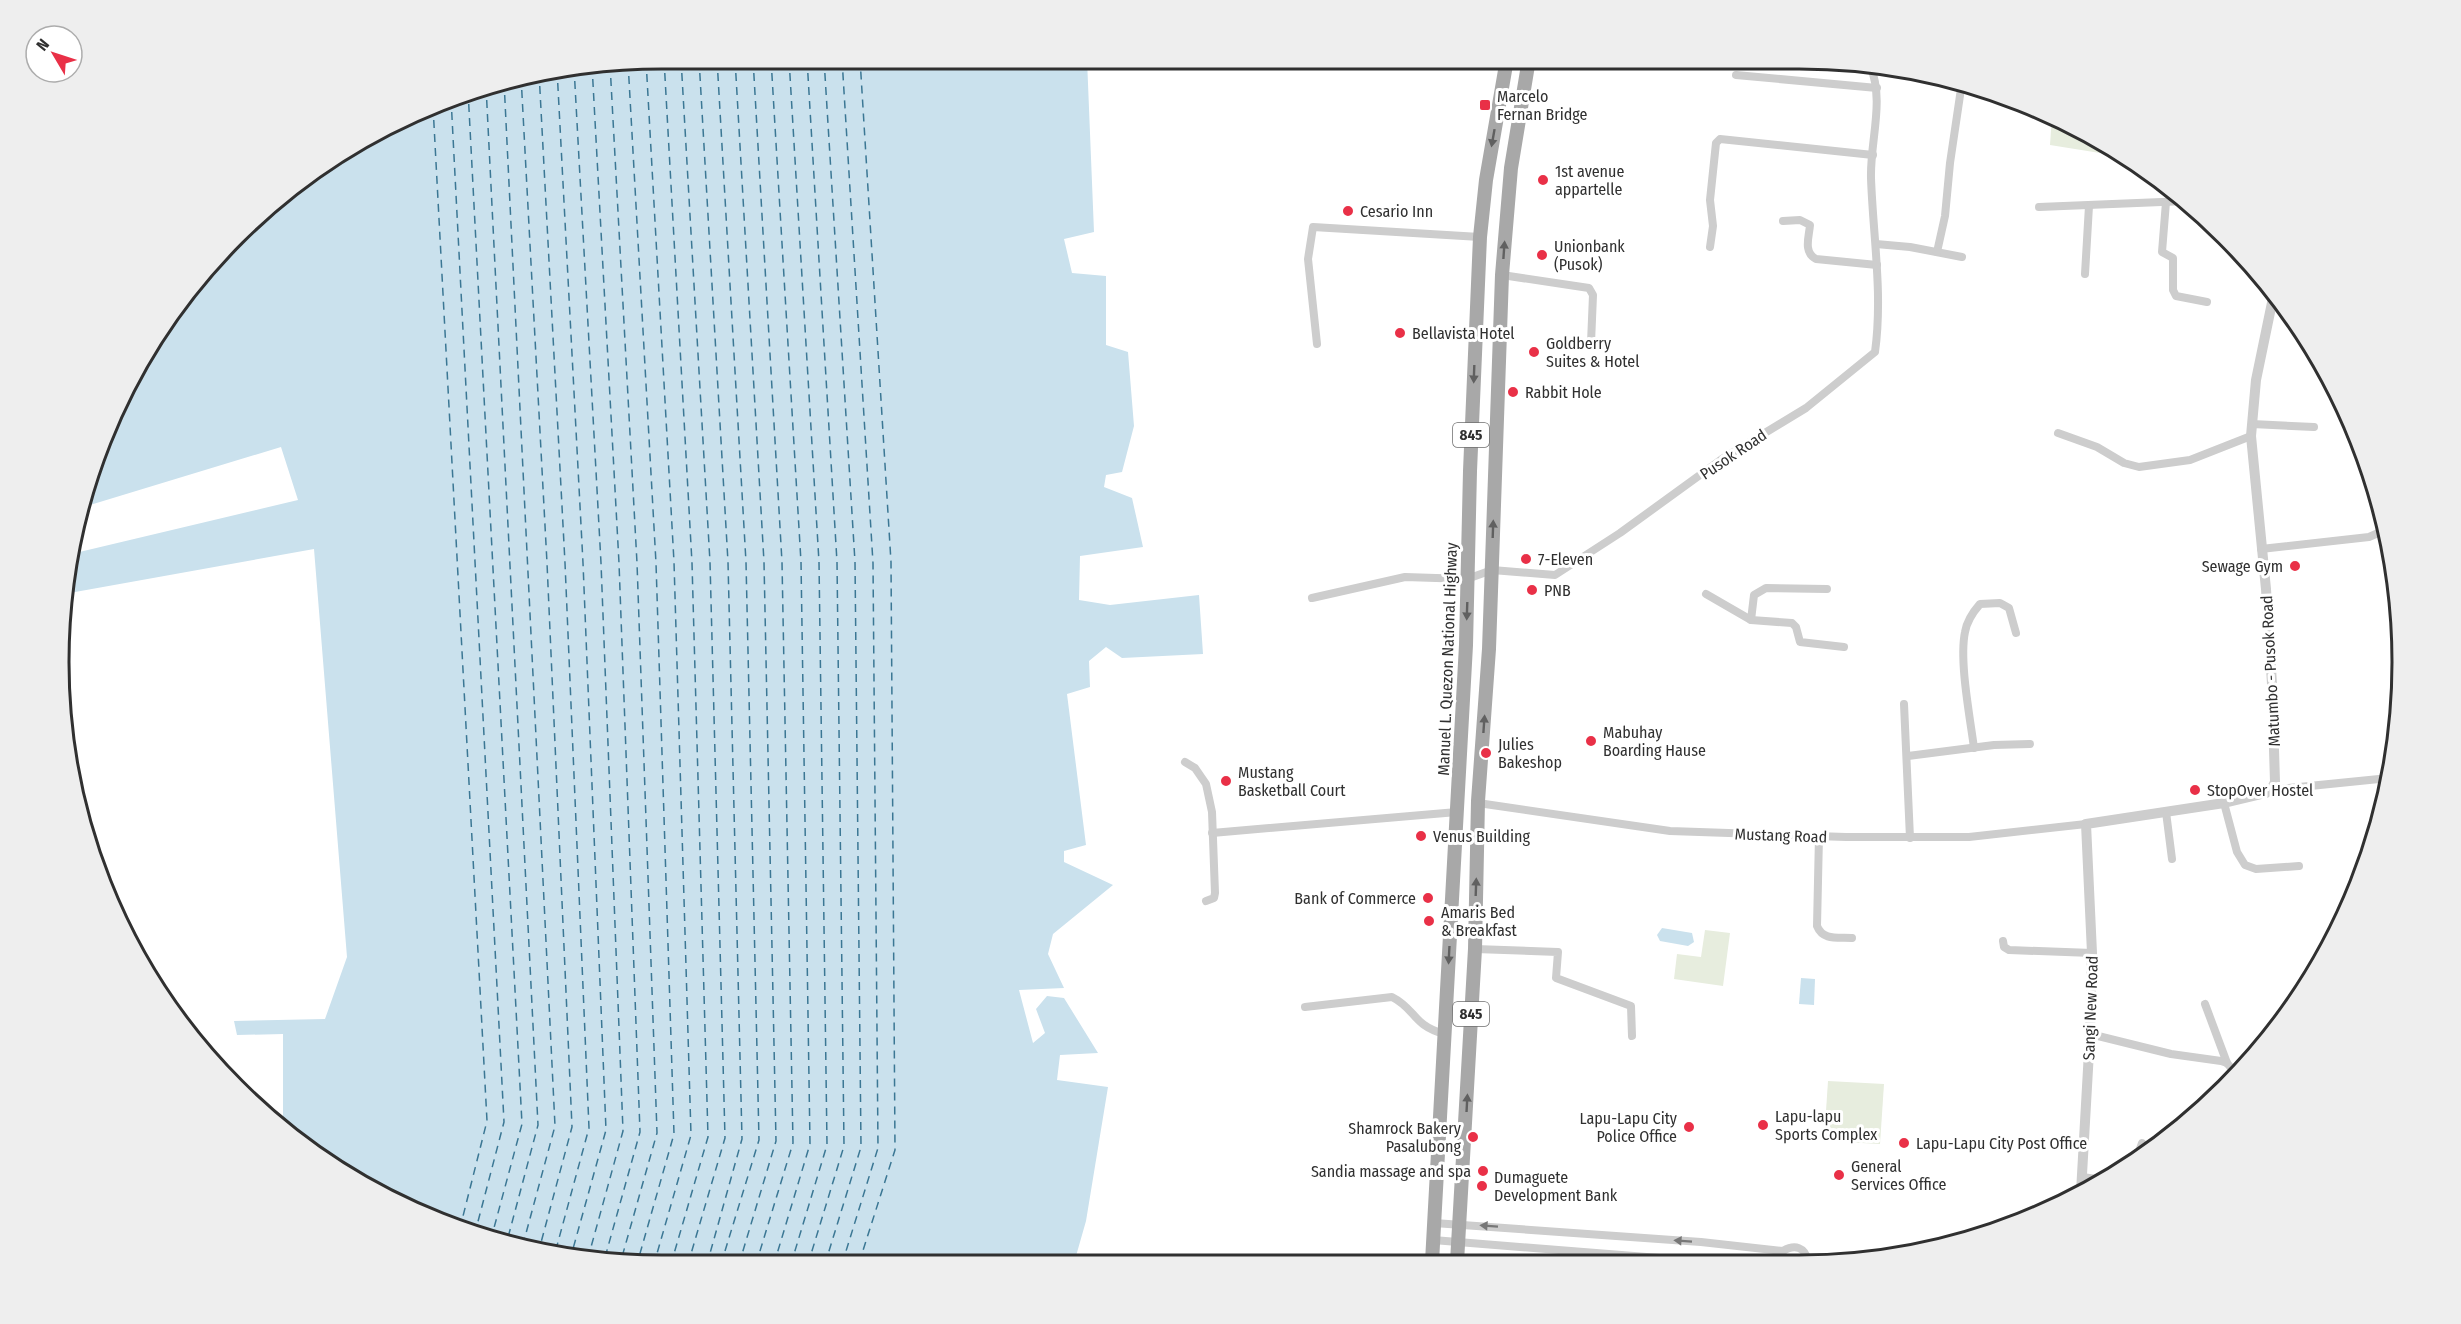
<svg xmlns="http://www.w3.org/2000/svg" width="2461" height="1324" font-family="'Fira Sans Condensed',sans-serif">
  <style>
    .green { fill: #e7edde }
    .water { fill: #cae1ed }
    .lines { fill: none; stroke-linecap: round; stroke-linejoin: round }
    .ferry { stroke: #3b7794; stroke-width: 1.5; stroke-dasharray: 8 6; stroke-linecap: butt }
    .minor { stroke: #cdcdcd; stroke-width: 8 }
    .tertiary { stroke: #cdcdcd; stroke-width: 10 }
    .primary { stroke: #a8a8a8; stroke-width: 14 }
    .oneway { fill: #606060 }
    .oneway2 { fill: #777 }
    .poi-dot { fill: #e93047; stroke: #fff; stroke-width: 2 }
    .labels { text-anchor: middle; stroke-width: 6; stroke-linejoin: round; paint-order: stroke }
    .shield { fill: #fff; stroke: #6e6e6e; stroke-width: 1.5 }
    .shield-label { font-size: 15px; font-weight: bold; fill: #303030 }
    .poi-label { font-size: 16px; fill: #303030; stroke: #fff; text-anchor: start }
    .street-label { font-size: 16px; fill: #303030; stroke: #fff }
    .rim { fill: none; stroke: #303030; stroke-width: 3 }
  </style>
  <rect width="100%" height="100%" fill="#fff"/>
  <g class="green">
    <polygon points="2052,116 2066,121 2125,157 2050,145"/>
    <polygon points="1705,930 1730,933 1723,986 1674,979 1677,954 1701,957"/>
    <polygon points="1828,1081 1884,1084 1880,1144 1824,1141"/>
  </g>
  <g class="water">
    <polygon points="662,59 1087,59 1094,232 1064,239 1072,273 1106,276 1106,345 1128,352 1134,426 1122,472 1106,475 1104,487 1132,498 1143,547 1080,556 1079,600 1110,605 1199,595 1203,654 1122,658 1106,647 1089,661 1090,687 1067,694 1086,845 1064,851 1064,862 1113,885 1053,934 1048,954 1064,988 1019,990 1033,1043 1045,1033 1036,1009 1047,996 1064,998 1098,1053 1060,1055 1057,1080 1108,1087 1086,1221 1074,1263 623,1264 505,1245 395,1203 295,1141 283,1130 283,1034 237,1035 234,1021 325,1019 347,957 314,549 64,594 71,554 298,500 281,447 90,505 85,487 105,431 160,327 208,264 294,183 361,139 468,91 545,70"/>
    <polygon points="1662,928 1692,933 1694,942 1688,946 1660,941 1657,935"/>
    <polygon points="1801,978 1815,979 1814,1005 1799,1004"/>
  </g>
  <g class="lines">
    <g class="ferry">
      <polyline points="664,59 692,563 708,1137 671,1264"/>
      <polyline points="681,59 710,562 725,1138 688,1264"/>
      <polyline points="699,59 728,562 742,1139 707,1264"/>
      <polyline points="717,59 746,562 759,1140 721,1264"/>
      <polyline points="735,59 764,562 776,1141 739,1264"/>
      <polyline points="753,59 782,562 793,1143 756,1264"/>
      <polyline points="771,59 801,562 810,1144 774,1264"/>
      <polyline points="789,59 819,562 827,1145 791,1264"/>
      <polyline points="807,59 837,562 844,1146 808,1264"/>
      <polyline points="824,59 855,562 861,1147 825,1264"/>
      <polyline points="646,60 674,562 691,1135 654,1264"/>
      <polyline points="628,62 656,563 674,1134 637,1264"/>
      <polyline points="610,64 637,563 657,1133 620,1264"/>
      <polyline points="592,65 619,563 640,1132 604,1261"/>
      <polyline points="574,67 601,563 623,1131 588,1258"/>
      <polyline points="557,69 583,563 606,1130 571,1256"/>
      <polyline points="539,72 565,563 589,1128 555,1253"/>
      <polyline points="521,76 547,563 572,1127 539,1250"/>
      <polyline points="504,81 555,1126 522,1248"/>
      <polyline points="486,86 538,1125 506,1245"/>
      <polyline points="468,90 522,1124 491,1239"/>
      <polyline points="451,98 504,1122 475,1233"/>
      <polyline points="433,106 487,1121 460,1228"/>
      <polyline points="859,1263 895,1150 891,562 860,59"/>
      <polyline points="842,1264 878,1148 873,563 842,59"/>
    </g>
    <g class="minor">
      <polyline points="1736,75 1877,88"/>
      <polyline points="2166,202 2162,252 2173,258 2173,290 2176,296 2207,302"/>
      <polyline points="2039,207 2186,201"/>
      <path d="M1783 221 1800 220 1810 225C1809 237 1803 252 1816 259L1877 265"/>
      <polyline points="1876,244 1910,247 1962,257"/>
      <polyline points="1710,247 1713,226 1710,200 1716,143 1720,139 1873,155"/>
      <polyline points="1937,252 1945,216 1950,163 1962,82"/>
      <polyline points="2085,274 2089,206"/>
      <polyline points="1502,275 1589,288 1593,295 1591,343"/>
      <polyline points="1317,344 1308,259 1313,227 1480,237"/>
      <polyline points="2252,424 2314,427"/>
      <polyline points="2058,433 2097,447 2124,463 2139,467 2190,460 2251,436"/>
      <polyline points="2261,549 2369,537 2385,530"/>
      <polyline points="1706,594 1751,620 1792,623 1796,627 1800,642 1844,647"/>
      <path d="M1312 598 1405 577 1467 579 1492 570 1555 575 1620 533 1722 459 1806 408 1875 352C1883 294 1873 236 1871 178 1870 140 1885 101 1870 65"/>
      <polyline points="1751,620 1754,595 1766,588 1827,589"/>
      <polyline points="1904,704 1910,838"/>
      <path d="M1974 748C1970 717 1959 661 1965 632 1967 620 1973 612 1980 604L2000 603 2009 608 2016 633"/>
      <polyline points="1908,756 1994,745 2030,744"/>
      <polyline points="1185,762 1195,768 1206,784 1212,812 1215,893 1214,898 1206,901"/>
      <polyline points="2272,788 2280,789 2389,778"/>
      <polyline points="1478,803 1670,831 1846,837 1969,837 2086,824"/>
      <polyline points="2224,803 2237,852 2245,865 2256,869 2299,866"/>
      <polyline points="2166,812 2172,859"/>
      <polyline points="1212,833 1457,812"/>
      <path d="M1819 836 1817 926C1823 941 1838 937 1852 938"/>
      <polyline points="2003,941 2004,947 2009,950 2092,953"/>
      <polyline points="1475,949 1558,952 1556,978 1631,1006 1632,1036"/>
      <polyline points="2205,1004 2227,1063"/>
      <path d="M1305 1007 1392 997C1416 1009 1412 1025 1444 1034"/>
      <polyline points="2090,1034 2171,1054 2221,1061 2227,1063 2236,1074"/>
      <polyline points="2135,1163 2142,1143"/>
      <polyline points="2082,1177 2104,1180"/>
      <polyline points="1434,1223 1701,1242 1783,1251"/>
      <polyline points="1433,1240 1697,1261"/>
      <path d="M1780 1261 1783 1251C1795 1244 1805 1247 1808 1261"/>
    </g>
    <polyline class="tertiary" points="2081,1192 2090,1034 2092,953 2086,824 2224,803 2266,793 2272,788 2275,782 2272,684 2266,589 2251,436 2256,380 2274,293"/>
    <g class="primary">
      <polyline points="1432,1262 1466,645 1470,471 1480,237 1486,180 1507,59"/>
      <polyline points="1457,1262 1475,949 1478,801 1489,649 1502,275 1511,168 1529,59"/>
    </g>
  </g>
  <defs><path id="oneway-solid" d="M-6-.8H1V-3.2L6.5 0L1 3.2V.8H-6Z" transform="scale(1.5)"/></defs>
  <g class="oneway">
    <use href="#oneway-solid" transform="translate(1493 138) rotate(100)"/>
    <use href="#oneway-solid" transform="translate(1504 250) rotate(-86)"/>
    <use href="#oneway-solid" transform="translate(1474 374) rotate(92)"/>
    <use href="#oneway-solid" transform="translate(1493 529) rotate(-88)"/>
    <use href="#oneway-solid" transform="translate(1467 611) rotate(92)"/>
    <use href="#oneway-solid" transform="translate(1484 724) rotate(-86)"/>
    <use href="#oneway-solid" transform="translate(1476 887) rotate(-88)"/>
    <use href="#oneway-solid" transform="translate(1449 955) rotate(93)"/>
    <use href="#oneway-solid" transform="translate(1467 1103) rotate(-87)"/>
  </g>
  <g class="oneway2">
    <use href="#oneway-solid" transform="translate(1489 1226) rotate(-176)"/>
    <use href="#oneway-solid" transform="translate(1683 1241) rotate(-176)"/>
  </g>
  <g class="poi-dot">
    <rect x="1479" y="99" width="12" height="12" rx="3"/>
    <circle cx="1543" cy="180" r="6"/>
    <circle cx="1348" cy="211" r="6"/>
    <circle cx="1542" cy="255" r="6"/>
    <circle cx="1400" cy="333" r="6"/>
    <circle cx="1534" cy="352" r="6"/>
    <circle cx="1513" cy="392" r="6"/>
    <circle cx="1526" cy="559" r="6"/>
    <circle cx="2295" cy="566" r="6"/>
    <circle cx="1532" cy="590" r="6"/>
    <circle cx="1591" cy="741" r="6"/>
    <circle cx="1486" cy="753" r="6"/>
    <circle cx="1226" cy="781" r="6"/>
    <circle cx="2195" cy="790" r="6"/>
    <circle cx="1421" cy="836" r="6"/>
    <circle cx="1428" cy="898" r="6"/>
    <circle cx="1429" cy="921" r="6"/>
    <circle cx="1763" cy="1125" r="6"/>
    <circle cx="1689" cy="1127" r="6"/>
    <circle cx="1473" cy="1137" r="6"/>
    <circle cx="1904" cy="1143" r="6"/>
    <circle cx="1483" cy="1171" r="6"/>
    <circle cx="1839" cy="1175" r="6"/>
    <circle cx="1482" cy="1186" r="6"/>
  </g>
  <g class="labels">
    <g class="shield">
      <rect x="1453" y="423" width="36" height="24" rx="4.5"/>
      <rect x="1453" y="1002" width="36" height="24" rx="4.5"/>
    </g>
    <g class="shield-label">
      <text x="1471" y="440">845</text>
      <text x="1471" y="1019">845</text>
    </g>
    <g class="poi-label">
      <text x="1497" y="102">Marcelo<tspan x="1497" dy="18">Fernan Bridge</tspan></text>
      <text x="1555" y="177">1st avenue<tspan x="1555" dy="18">appartelle</tspan></text>
      <text x="1360" y="217">Cesario Inn</text>
      <text x="1554" y="252">Unionbank<tspan x="1554" dy="18">(Pusok)</tspan></text>
      <text x="1412" y="339">Bellavista Hotel</text>
      <text x="1546" y="349">Goldberry<tspan x="1546" dy="18">Suites &amp; Hotel</tspan></text>
      <text x="1525" y="398">Rabbit Hole</text>
      <text x="1538" y="565">7-Eleven</text>
      <text x="2283" y="572" text-anchor="end">Sewage Gym</text>
      <text x="1544" y="596">PNB</text>
      <text x="1603" y="738">Mabuhay<tspan x="1603" dy="18">Boarding Hause</tspan></text>
      <text x="1498" y="750">Julies<tspan x="1498" dy="18">Bakeshop</tspan></text>
      <text x="1238" y="778">Mustang<tspan x="1238" dy="18">Basketball Court</tspan></text>
      <text x="2207" y="796">StopOver Hostel</text>
      <text x="1433" y="842">Venus Building</text>
      <text x="1416" y="904" text-anchor="end">Bank of Commerce</text>
      <text x="1441" y="918">Amaris Bed<tspan x="1441" dy="18">&amp; Breakfast</tspan></text>
      <text x="1775" y="1122">Lapu-lapu<tspan x="1775" dy="18">Sports Complex</tspan></text>
      <text x="1677" y="1124" text-anchor="end">Lapu-Lapu City<tspan x="1677" dy="18">Police Office</tspan></text>
      <text x="1461" y="1134" text-anchor="end">Shamrock Bakery<tspan x="1461" dy="18">Pasalubong</tspan></text>
      <text x="1916" y="1149">Lapu-Lapu City Post Office</text>
      <text x="1851" y="1172">General<tspan x="1851" dy="18">Services Office</tspan></text>
      <text x="1471" y="1177" text-anchor="end">Sandia massage and spa</text>
      <text x="1494" y="1183">Dumaguete<tspan x="1494" dy="18">Development Bank</tspan></text>
    </g>
    <g class="street-label">
      <text transform="translate(1733 454) rotate(-34)" y="6">Pusok Road</text>
      <text transform="translate(1447 659) rotate(-88)" y="6">Manuel L. Quezon National Highway</text>
      <text transform="translate(2270 671) rotate(-93)" y="6">Matumbo - Pusok Road</text>
      <text transform="translate(1781 835) rotate(2)" y="6">Mustang Road</text>
      <text transform="translate(2090 1008) rotate(-88)" y="6">Sangi New Road</text>
    </g>
  </g>
  <path d="M0 0H2461V1324H0ZM662 69H1799A593 593 0 0 1 2392 662V662A593 593 0 0 1 1799 1255H662A593 593 0 0 1 69 662V662A593 593 0 0 1 662 69Z" fill="#eee" fill-rule="evenodd"/>
  <path class="rim" d="M662 69H1799A593 593 0 0 1 2392 662V662A593 593 0 0 1 1799 1255H662A593 593 0 0 1 69 662V662A593 593 0 0 1 662 69Z"/>
  <g transform="translate(54 54) rotate(309)"><circle r="28" fill="#ffffff" stroke="#acacac" stroke-width="1.5"/>
  <path d="M0-4.5L10 22L0 15L-10 22Z" fill="#e93047"/>
  <text y="-9" font-size="16" font-weight="bold" text-anchor="middle" fill="#303030">N</text>
  </g>
</svg>
